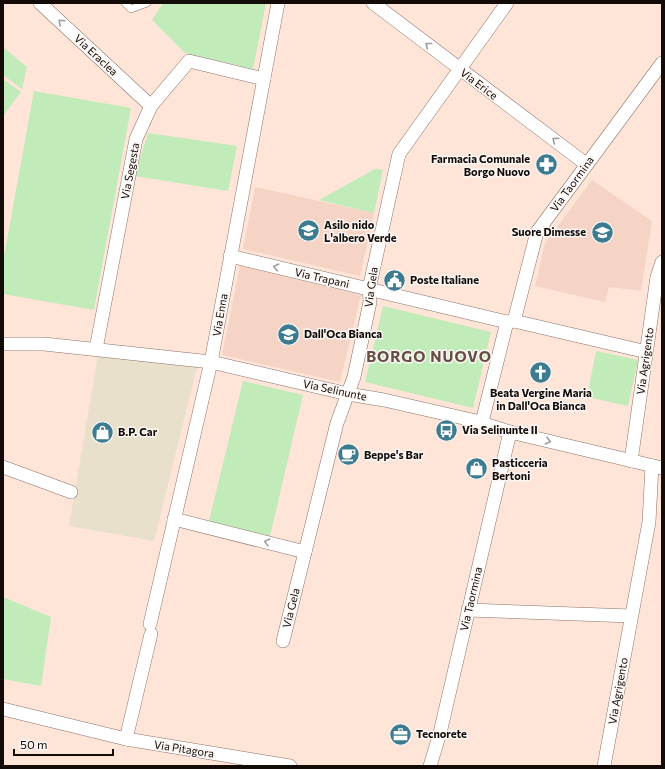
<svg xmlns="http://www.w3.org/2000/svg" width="665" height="769" font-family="Commissioner,sans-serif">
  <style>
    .industrial { fill: #e8e0cb }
    .built { fill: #f5d4c5 }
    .green { fill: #c1ebb9 }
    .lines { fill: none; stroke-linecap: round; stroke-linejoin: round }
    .lane-casing { stroke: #8a7368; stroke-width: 8 }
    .street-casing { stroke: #8a7368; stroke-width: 14 }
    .lane { stroke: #fff; stroke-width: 7 }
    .street { stroke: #fff; stroke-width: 13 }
    .oneway { stroke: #a19d9c }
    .labels { text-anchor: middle; stroke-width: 3; stroke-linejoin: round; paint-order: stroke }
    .street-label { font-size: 11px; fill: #130b07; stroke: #fcf7f4 }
    .poi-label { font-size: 11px; font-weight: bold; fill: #130b07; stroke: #fcf7f4; text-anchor: start }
    .district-label { font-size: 15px; font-weight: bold; letter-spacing: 1px; fill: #654f45; stroke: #fcf7f4 }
  </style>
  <rect width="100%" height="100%" fill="#ffe4d8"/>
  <polygon class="industrial" points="98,355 197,367 154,541 69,526"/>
  <g class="built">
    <polygon points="592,180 652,221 641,291 609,287 605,302 535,286 545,243"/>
    <polygon points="255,187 374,213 360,276 243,249"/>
    <polygon points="240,266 361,295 340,382 222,355"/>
  </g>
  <g class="green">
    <polygon points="163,3 266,3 253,69 185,53 152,20"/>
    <polygon points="3,47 27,67 22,89 3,75"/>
    <polygon points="3,79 21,92 3,116"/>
    <polygon points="34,91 131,108 94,310 3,294 3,262"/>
    <polygon points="148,133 237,146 228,191 135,176"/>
    <polygon points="375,169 383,170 374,213 319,200"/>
    <polygon points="383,306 491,332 473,408 365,382"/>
    <polygon points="596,351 638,360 628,406 587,397"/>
    <polygon points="243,381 303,395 270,536 209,521"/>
    <polygon points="3,597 51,617 41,686 3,679"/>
  </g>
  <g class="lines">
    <defs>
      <polyline id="lane" points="125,3 131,9 147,3"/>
      <g id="street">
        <polyline points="40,3 151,106"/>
        <polyline points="373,3 586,164"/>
        <polyline points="230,256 507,322 514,321 647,352"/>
        <polyline points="514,321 537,232 662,63"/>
        <polyline points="3,344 44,344 211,362 348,394 384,400 472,420 510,432 662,468"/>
        <polyline points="96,349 136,139 151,106 189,61 264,79"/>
        <polyline points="482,422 507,322"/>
        <polyline points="631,461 657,277 662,262"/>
        <polyline points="3,467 71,492"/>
        <polyline points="174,519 305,552"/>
        <polyline points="468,610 631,616"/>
        <polyline points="150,624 211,362 278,3"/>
        <polyline points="283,641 337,423 354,377 370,302 369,289 399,154 507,3"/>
        <polyline points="3,709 126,739 290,766"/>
        <polyline points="126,739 151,634"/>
        <polyline points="430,766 440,733 510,432"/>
        <polyline points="604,766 649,522 652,466"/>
      </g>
    </defs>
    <use href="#lane" class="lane-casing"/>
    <use href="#street" class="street-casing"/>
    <use href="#lane" class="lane"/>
    <use href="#street" class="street"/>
  </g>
  <defs><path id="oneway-chevron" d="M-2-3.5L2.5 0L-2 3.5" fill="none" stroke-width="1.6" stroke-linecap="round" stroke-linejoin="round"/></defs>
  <g class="oneway">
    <use href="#oneway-chevron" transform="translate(61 22) rotate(-137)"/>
    <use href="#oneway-chevron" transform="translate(428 45) rotate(-142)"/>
    <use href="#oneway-chevron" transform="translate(555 140) rotate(-143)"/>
    <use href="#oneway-chevron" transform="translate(276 267) rotate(-167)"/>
    <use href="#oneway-chevron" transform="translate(548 441) rotate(13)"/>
    <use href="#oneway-chevron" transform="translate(267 542) rotate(-166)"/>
  </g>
  <defs>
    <symbol id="pharmacy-disc" viewBox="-11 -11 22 22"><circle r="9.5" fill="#3d7c90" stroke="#fcf7f4"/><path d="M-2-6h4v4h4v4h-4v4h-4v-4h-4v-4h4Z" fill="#fff"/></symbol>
    <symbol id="school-disc" viewBox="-11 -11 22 22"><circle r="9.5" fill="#3d7c90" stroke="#fcf7f4"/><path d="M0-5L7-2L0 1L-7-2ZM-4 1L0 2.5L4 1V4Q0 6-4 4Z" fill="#fff"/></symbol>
    <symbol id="civic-disc" viewBox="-11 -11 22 22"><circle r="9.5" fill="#3d7c90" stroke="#fcf7f4"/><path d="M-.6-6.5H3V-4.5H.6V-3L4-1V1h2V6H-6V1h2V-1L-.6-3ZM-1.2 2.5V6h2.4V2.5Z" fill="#fff"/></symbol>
    <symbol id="church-disc" viewBox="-11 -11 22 22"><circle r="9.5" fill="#3d7c90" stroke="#fcf7f4"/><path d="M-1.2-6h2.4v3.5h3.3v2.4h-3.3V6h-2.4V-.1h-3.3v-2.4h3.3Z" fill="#fff"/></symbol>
    <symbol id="bus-disc" viewBox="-11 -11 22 22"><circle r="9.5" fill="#3d7c90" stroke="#fcf7f4"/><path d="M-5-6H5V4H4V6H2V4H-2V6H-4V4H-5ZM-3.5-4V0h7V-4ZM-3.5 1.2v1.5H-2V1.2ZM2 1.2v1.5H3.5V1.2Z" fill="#fff"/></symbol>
    <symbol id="shop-disc" viewBox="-11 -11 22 22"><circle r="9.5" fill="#3d7c90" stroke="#fcf7f4"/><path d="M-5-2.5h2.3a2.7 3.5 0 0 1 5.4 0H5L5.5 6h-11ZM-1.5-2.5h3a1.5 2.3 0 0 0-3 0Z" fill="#fff"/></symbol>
    <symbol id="cafe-disc" viewBox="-11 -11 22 22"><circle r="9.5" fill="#3d7c90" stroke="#fcf7f4"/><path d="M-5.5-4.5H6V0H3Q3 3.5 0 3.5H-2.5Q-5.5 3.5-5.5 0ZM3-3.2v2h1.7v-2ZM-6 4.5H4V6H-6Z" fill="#fff"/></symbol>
    <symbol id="office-disc" viewBox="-11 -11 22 22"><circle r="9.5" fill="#3d7c90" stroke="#fcf7f4"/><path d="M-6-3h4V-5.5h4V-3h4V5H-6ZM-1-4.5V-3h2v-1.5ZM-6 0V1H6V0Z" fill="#fff"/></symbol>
  </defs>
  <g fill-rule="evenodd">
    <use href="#pharmacy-disc" x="534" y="152" width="25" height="25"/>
    <use href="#school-disc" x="296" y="218" width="25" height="25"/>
    <use href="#school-disc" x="590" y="220" width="25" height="25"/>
    <use href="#civic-disc" x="382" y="268" width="25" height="25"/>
    <use href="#school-disc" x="276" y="322" width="25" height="25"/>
    <use href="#church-disc" x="528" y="360" width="25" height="25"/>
    <use href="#bus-disc" x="434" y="418" width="25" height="25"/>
    <use href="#shop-disc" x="90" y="420" width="25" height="25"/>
    <use href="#cafe-disc" x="336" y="442" width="25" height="25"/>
    <use href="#shop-disc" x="464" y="456" width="25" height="25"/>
    <use href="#office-disc" x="388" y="722" width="25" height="25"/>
  </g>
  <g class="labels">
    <g class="street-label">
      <text transform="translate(96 55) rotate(43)" y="4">Via Eraclea</text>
      <text transform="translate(479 84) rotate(37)" y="4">Via Erice</text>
      <text transform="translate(130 171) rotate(-79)" y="4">Via Segesta</text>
      <text transform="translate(572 184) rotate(-54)" y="4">Via Taormina</text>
      <text transform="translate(322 278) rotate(13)" y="4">Via Trapani</text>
      <text transform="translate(371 287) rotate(-82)" y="4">Via Gela</text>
      <text transform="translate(220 315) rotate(-80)" y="4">Via Enna</text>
      <text transform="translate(645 361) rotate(-82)" y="4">Via Agrigento</text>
      <text transform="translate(335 390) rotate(12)" y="4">Via Selinunte</text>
      <text transform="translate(471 599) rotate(-77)" y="4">Via Taormina</text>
      <text transform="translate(291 608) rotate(-76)" y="4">Via Gela</text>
      <text transform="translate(618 691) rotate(-80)" y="4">Via Agrigento</text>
      <text transform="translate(184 749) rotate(9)" y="4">Via Pitagora</text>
    </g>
    <g class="poi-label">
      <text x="530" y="163" text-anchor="end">Farmacia Comunale<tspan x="530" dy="13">Borgo Nuovo</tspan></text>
      <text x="324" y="229">Asilo nido<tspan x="324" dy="13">L'albero Verde</tspan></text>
      <text x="586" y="236" text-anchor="end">Suore Dimesse</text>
      <text x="410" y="284">Poste Italiane</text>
      <text x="304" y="338">Dall'Oca Bianca</text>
      <text x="541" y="397" text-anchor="middle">Beata Vergine Maria<tspan x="541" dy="13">in Dall'Oca Bianca</tspan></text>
      <text x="462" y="434">Via Selinunte II</text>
      <text x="118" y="436">B.P. Car</text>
      <text x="364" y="459">Beppe's Bar</text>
      <text x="492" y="467">Pasticceria<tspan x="492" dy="13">Bertoni</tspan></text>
      <text x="416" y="738">Tecnorete</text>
    </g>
    <g class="district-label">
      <text x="429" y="362">BORGO NUOVO</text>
    </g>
  </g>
  <rect width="665" height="769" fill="none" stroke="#130b07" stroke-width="8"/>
  <path d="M14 749v6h99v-6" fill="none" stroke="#130b07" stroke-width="2"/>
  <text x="20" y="749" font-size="12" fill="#130b07" stroke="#fcf7f4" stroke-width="3" paint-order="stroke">50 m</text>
</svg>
